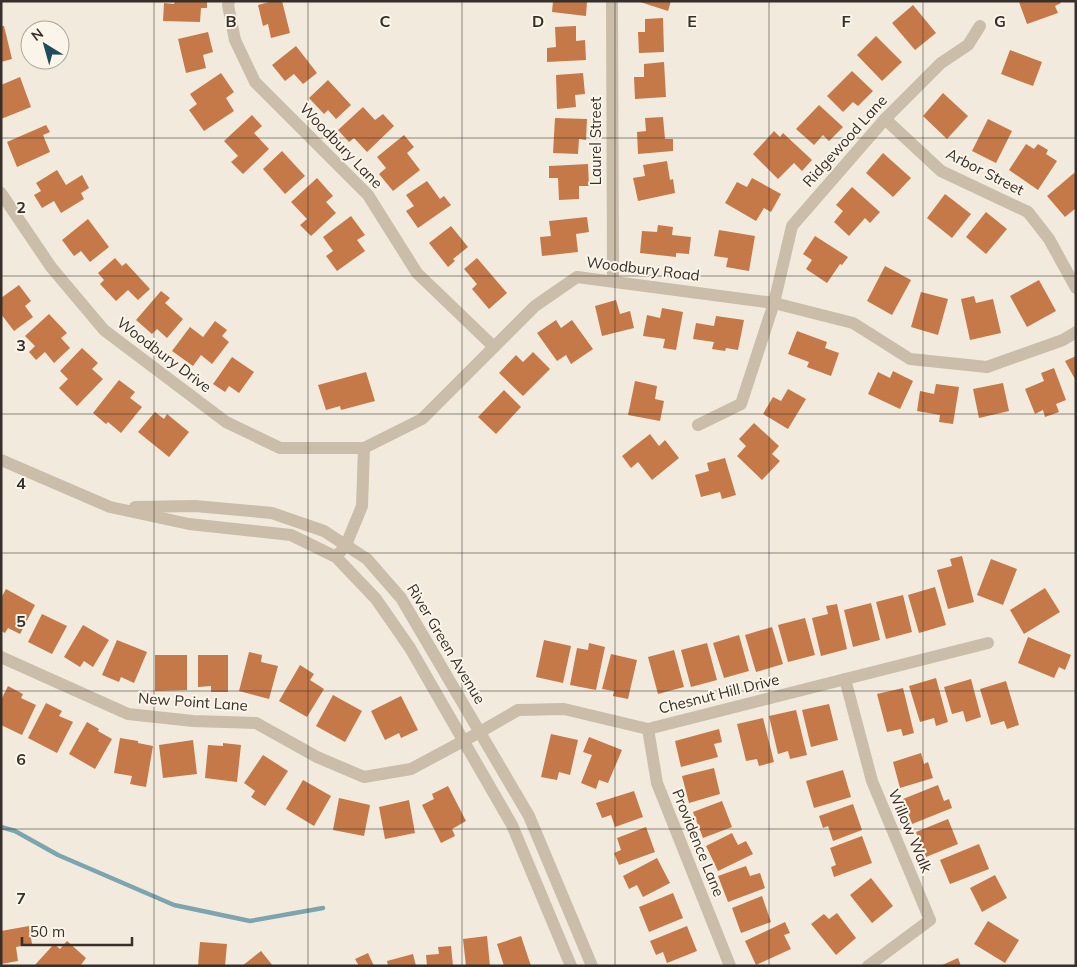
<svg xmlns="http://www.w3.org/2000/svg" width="1077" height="967" font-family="Mulish,sans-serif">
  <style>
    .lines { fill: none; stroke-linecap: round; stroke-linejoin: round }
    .stream { stroke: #7ca5af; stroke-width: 4.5 }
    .building { fill: #c57948 }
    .minor { stroke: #cabda9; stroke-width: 12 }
    .grid { fill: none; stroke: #372f29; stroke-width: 1; stroke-opacity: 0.55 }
    .labels { text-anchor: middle; stroke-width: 4; stroke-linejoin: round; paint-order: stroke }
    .street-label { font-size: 15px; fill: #372f29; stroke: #faf4e9 }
    .grid-label { font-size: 16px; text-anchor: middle; font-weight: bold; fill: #372f29; stroke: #faf4e9; stroke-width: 4; stroke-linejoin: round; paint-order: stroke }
  </style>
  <rect width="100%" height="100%" fill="#f2ebdd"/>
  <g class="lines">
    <polyline class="stream" points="1,827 15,831 58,855 174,905 250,921 323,908"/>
  </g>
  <g class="building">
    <polygon points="175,1 207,1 207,8 201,8 200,22 163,21 164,3 174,4"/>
    <polygon points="273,1 282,1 290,33 271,38 268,24 263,26 258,5"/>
    <polygon points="553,1 587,1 586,16 552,12"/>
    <polygon points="637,1 671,1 668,11"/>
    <polygon points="1021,1 1060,1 1061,3 1055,6 1058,13 1027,24 1019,2"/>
    <polygon points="913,5 936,33 915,50 892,23"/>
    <polygon points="663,18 664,52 639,53 638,32 645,32 645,19"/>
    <polygon points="1,26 4,26 12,59 1,62"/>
    <polygon points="576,26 576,41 585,40 586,60 547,62 547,48 556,47 555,27"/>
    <polygon points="208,32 213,52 203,55 206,68 186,73 178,39"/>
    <polygon points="876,36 902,62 882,81 857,55"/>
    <polygon points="296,46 317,73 303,84 294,74 285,81 272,65"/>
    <polygon points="1010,50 1042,62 1033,86 1001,74"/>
    <polygon points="664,62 666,97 635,99 634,77 644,77 644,64"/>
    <polygon points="852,71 873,91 858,106 853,102 843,112 827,96"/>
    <polygon points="221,73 234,92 226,98 234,111 204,131 189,110 197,104 190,94"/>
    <polygon points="583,73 585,94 575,95 576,107 557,109 556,75"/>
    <polygon points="20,77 31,107 1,119 1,85"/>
    <polygon points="328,80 351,105 336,119 328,110 324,114 309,98"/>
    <polygon points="943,93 968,116 947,139 923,116"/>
    <polygon points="819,105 843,127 829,141 823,135 814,145 796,129"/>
    <polygon points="363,107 375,120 383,114 394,126 367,152 354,138 349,142 338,130"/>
    <polygon points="252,115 262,126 254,133 269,149 243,174 231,162 238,156 224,141"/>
    <polygon points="663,117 665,139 673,139 673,151 638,154 637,132 646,131 645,118"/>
    <polygon points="555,118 587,119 586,140 579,139 578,154 553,153"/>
    <polygon points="988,119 1012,131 996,163 972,151"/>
    <polygon points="46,125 50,132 43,135 50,152 17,167 7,142"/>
    <polygon points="774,131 780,137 783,133 812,160 802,171 794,163 778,179 753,154"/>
    <polygon points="404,135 414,147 407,153 420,170 393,191 379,174 386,168 377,157"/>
    <polygon points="1026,144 1034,149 1038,144 1048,150 1046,154 1057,161 1038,190 1009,170"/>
    <polygon points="282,151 305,176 285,194 263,169"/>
    <polygon points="883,153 911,178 893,197 866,173"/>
    <polygon points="667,161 670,180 673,179 675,193 638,201 633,178 645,176 643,165"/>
    <polygon points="588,164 589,186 579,186 579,199 559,200 558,178 549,178 549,166"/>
    <polygon points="57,170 66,185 82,175 89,188 81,193 84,199 61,213 54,201 42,208 34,195 41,191 36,183"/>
    <polygon points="1074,173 1076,175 1076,208 1065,217 1047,196"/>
    <polygon points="317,178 333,196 326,202 336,213 311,236 300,225 307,219 291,202"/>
    <polygon points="752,178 781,194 771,212 764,208 756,221 725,203 737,182 747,187"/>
    <polygon points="427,181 440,199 444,196 451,205 418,228 406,211 414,206 406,195"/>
    <polygon points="852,187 880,212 870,223 865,218 849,236 834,222 843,211 836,205"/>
    <polygon points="945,194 971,214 952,238 927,218"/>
    <polygon points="986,212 1007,229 986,254 966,237"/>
    <polygon points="351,216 365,235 357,240 365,251 337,271 326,256 333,251 323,237"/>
    <polygon points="587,217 589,232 576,234 578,252 542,256 540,237 551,236 549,221"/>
    <polygon points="88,219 109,247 90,262 81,251 74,256 62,240"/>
    <polygon points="658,225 673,227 672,235 691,237 689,254 676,253 676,257 640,253 642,231 657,232"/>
    <polygon points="451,226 468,247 453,259 455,261 448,267 429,243"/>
    <polygon points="719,230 755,236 749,271 726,267 728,258 714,256"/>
    <polygon points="815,236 848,257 842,265 840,264 827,283 806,269 812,260 803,254"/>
    <polygon points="115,258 122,266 126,263 150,289 138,300 128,290 116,301 100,284 104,280 98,273"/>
    <polygon points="477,258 507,293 489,309 472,289 477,284 464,269"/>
    <polygon points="885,266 911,280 892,315 867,301"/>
    <polygon points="1039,280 1056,311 1027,327 1010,296"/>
    <polygon points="19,285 31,301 25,306 33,317 14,331 1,314 1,298"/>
    <polygon points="161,291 170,298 165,303 183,319 167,338 157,329 152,334 136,320"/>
    <polygon points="921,292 948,299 938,335 911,327"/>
    <polygon points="974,296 976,303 993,299 1001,333 970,340 961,299"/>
    <polygon points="616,300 620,314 630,311 634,328 602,336 595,306"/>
    <polygon points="662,308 683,312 676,350 663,348 665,339 643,336 647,315 660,318"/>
    <polygon points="49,314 67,333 61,338 70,348 54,363 45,352 36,360 29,352 35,346 25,336"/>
    <polygon points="716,316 744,320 738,350 726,348 725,351 712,349 714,342 693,339 696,323 714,326"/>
    <polygon points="556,320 561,328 572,320 593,349 571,364 566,355 557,361 537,333"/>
    <polygon points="215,321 227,330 222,336 229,342 212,364 201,355 193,366 172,351 190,327 203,337"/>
    <polygon points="797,331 827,342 825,348 839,353 831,376 807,367 809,362 788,354"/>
    <polygon points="82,348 98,363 92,369 103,379 77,406 59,388 68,379 60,371"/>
    <polygon points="533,352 550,369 523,396 499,373 516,355 523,362"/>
    <polygon points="1076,356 1076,381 1065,361"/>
    <polygon points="232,357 254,372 239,393 229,386 225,392 213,384"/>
    <polygon points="1054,368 1066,400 1056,404 1059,412 1045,417 1043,410 1035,414 1025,389 1044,381 1041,373"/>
    <polygon points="893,371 913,381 900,409 868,394 878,372 890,378"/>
    <polygon points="366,372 375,401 341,410 340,406 326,410 318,385"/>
    <polygon points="119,380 135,392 130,398 142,407 121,433 108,422 106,424 93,413"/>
    <polygon points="635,381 657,386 655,399 664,401 660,421 628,415"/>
    <polygon points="1003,383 1009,411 979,418 973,389"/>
    <polygon points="936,384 959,387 953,424 939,422 940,415 917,411 920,391 934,394"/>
    <polygon points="788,389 806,399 788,429 763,414 773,397 781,401"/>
    <polygon points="504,390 521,407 496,434 478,417"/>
    <polygon points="155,412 164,419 167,414 189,432 169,457 138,432"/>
    <polygon points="754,423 779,446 772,454 780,461 762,480 737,456 746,446 739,439"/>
    <polygon points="650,434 659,446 665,440 679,458 652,480 638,462 631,468 622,456"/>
    <polygon points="725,458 736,495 722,499 720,492 701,497 695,475 709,471 707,463"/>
    <polygon points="962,556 974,602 948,609 937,570 952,566 950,559"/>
    <polygon points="991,559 1017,569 1003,605 977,595"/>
    <polygon points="935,587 946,625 919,633 908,595"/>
    <polygon points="1045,588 1060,612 1024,634 1010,610"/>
    <polygon points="6,589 35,605 20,634 8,628 5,633 1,631 1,598"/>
    <polygon points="903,595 912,632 886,639 876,602"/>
    <polygon points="871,603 880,640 853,647 844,610"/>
    <polygon points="837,604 847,649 821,656 812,618 828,614 826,606"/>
    <polygon points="42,614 67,626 52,654 28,642"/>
    <polygon points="805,618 815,655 788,662 778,625"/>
    <polygon points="83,625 109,640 93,667 84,661 80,667 64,657"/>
    <polygon points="772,627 783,664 756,672 745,635"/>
    <polygon points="739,635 749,671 724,678 713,643"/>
    <polygon points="1028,637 1071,655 1065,670 1059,667 1054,678 1018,663"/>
    <polygon points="117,640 147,652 134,683 121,677 119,682 102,675"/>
    <polygon points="544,640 571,646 563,683 536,677"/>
    <polygon points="589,643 605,647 596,690 570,685 577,648 588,650"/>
    <polygon points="707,643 717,680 691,687 681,650"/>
    <polygon points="674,650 684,687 658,694 648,657"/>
    <polygon points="249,652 262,655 261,662 278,666 269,699 239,691"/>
    <polygon points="611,654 637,660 628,699 613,696 614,691 602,689"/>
    <polygon points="155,655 187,655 187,690 155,691"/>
    <polygon points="198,655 228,655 228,692 211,692 211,686 198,687"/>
    <polygon points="300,665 314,674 310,680 324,689 307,717 279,701"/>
    <polygon points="936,678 948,722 936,726 934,718 920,722 909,686"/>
    <polygon points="971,679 981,717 966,722 963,711 952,714 944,687"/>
    <polygon points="1006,681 1019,725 1007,729 1004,721 991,725 980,689"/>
    <polygon points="8,686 23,694 21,698 36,705 22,735 1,725 1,700"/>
    <polygon points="903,688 914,733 903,736 901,729 887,732 877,694"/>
    <polygon points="333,695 362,711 345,742 316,726"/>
    <polygon points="401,696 418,730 401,738 399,733 385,740 371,711"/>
    <polygon points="46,703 62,711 59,716 73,722 57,753 28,738"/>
    <polygon points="829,704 838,740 811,747 802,710"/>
    <polygon points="796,710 807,755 790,759 788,751 778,754 769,716"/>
    <polygon points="763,718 774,762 759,766 757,759 746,761 737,724"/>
    <polygon points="87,722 99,729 98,731 112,739 95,769 69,754"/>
    <polygon points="719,729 722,742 714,744 718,757 681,767 675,741"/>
    <polygon points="551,734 578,740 570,775 559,772 557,780 541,777"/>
    <polygon points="589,737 622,750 608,783 599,780 596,789 581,783 592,755 583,752"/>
    <polygon points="120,738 138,741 138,743 153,746 146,787 130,784 132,776 114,773"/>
    <polygon points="193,740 197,774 163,778 159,745"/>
    <polygon points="223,743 241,745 237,782 205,778 208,745 223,746"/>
    <polygon points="921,753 924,764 928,762 933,778 900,788 893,762"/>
    <polygon points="263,755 288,771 265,806 251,797 255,791 244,783"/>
    <polygon points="714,768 720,794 689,803 682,776"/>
    <polygon points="843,770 851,797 814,808 806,781"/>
    <polygon points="303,780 331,796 314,826 286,809"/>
    <polygon points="938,785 944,801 949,799 952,808 912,824 903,799"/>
    <polygon points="448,786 466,821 452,829 455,836 441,843 422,805 434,799 432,794"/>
    <polygon points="634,791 643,817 615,827 611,815 602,818 596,803"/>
    <polygon points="339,798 370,805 364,836 333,830"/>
    <polygon points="409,800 415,833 385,839 379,807"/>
    <polygon points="722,801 732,827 703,838 693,812"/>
    <polygon points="853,804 862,830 833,841 828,826 823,828 819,816"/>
    <polygon points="948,819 958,844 926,857 916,832"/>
    <polygon points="646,827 655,852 619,865 614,853 621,850 617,838"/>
    <polygon points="732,833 738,845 746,841 753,854 718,871 706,846"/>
    <polygon points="862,836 872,863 834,877 831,867 836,865 830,848"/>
    <polygon points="979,844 989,869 950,884 940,860"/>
    <polygon points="657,858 670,883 643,897 637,885 629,889 623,876"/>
    <polygon points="746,866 750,876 760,873 765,888 728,902 718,876"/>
    <polygon points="995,875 1007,898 982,912 970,888"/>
    <polygon points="871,878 893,906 872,923 850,895"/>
    <polygon points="673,893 683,918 649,932 639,907"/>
    <polygon points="762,896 771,922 741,933 732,908"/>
    <polygon points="837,913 856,938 836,955 811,924 824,914 829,919"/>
    <polygon points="988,921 1019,940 1005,963 974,944"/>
    <polygon points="785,922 790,933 784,935 791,949 756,965 745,941"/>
    <polygon points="29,926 32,944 16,947 18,961 1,964 1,931"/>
    <polygon points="687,926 697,951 667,963 663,952 656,955 650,941"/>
    <polygon points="487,936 490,966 466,966 463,939"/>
    <polygon points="521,936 531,966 504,966 497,944"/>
    <polygon points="67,941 86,958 80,966 34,966 54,944 60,949"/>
    <polygon points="200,942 227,944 225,966 198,966"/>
    <polygon points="451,946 453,966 427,966 426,955 439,954 438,947"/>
    <polygon points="261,951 273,966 242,966"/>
    <polygon points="368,953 374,966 359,966 355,959"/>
    <polygon points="413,954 416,966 388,966 387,961"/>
    <polygon points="958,958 961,966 940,966"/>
  </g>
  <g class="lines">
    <g class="minor">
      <polyline points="229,1 228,5 235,40 255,82 368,195 417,273 494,347"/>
      <polyline points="612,1 613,281"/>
      <polyline points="885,119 941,171 1028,212 1049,239 1076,288"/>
      <polyline points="1,193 51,267 104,330 226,422 280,448 364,448"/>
      <polyline points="698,425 741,404 774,303 792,226 885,119 941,63 968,45 980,26"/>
      <polyline points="1,460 110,507 189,524 291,535 336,557 376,599 410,648 512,825 571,966"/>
      <polyline points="135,507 195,506 272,513 324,531 367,559 401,598 529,816 592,966"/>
      <polyline points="336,557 346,545 362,506 364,448 422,419 535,306 577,277 774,303 853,323 910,359 987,367 1063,340 1076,332"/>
      <polyline points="1,657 128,714 193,721 256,723 317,757 364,777 411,769 480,732 518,710 564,709 648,729 988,643"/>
      <polyline points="845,679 872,781 930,920 868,966"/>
      <polyline points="648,729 657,783 730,966"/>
    </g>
  </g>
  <path class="grid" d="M154 1V966M308 1V966M462 1V966M615 1V966M769 1V966M923 1V966M1 138H1076M1 276H1076M1 414H1076M1 553H1076M1 691H1076M1 829H1076"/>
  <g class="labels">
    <g class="street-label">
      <text transform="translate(596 141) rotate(-90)" y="5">Laurel Street</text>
      <text transform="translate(845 141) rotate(-48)" y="5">Ridgewood Lane</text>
      <text transform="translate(341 146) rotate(46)" y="5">Woodbury Lane</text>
      <text transform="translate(985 172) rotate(27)" y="5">Arbor Street</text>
      <text transform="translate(643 269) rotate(7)" y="5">Woodbury Road</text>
      <text transform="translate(164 355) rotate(37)" y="5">Woodbury Drive</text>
      <text transform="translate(446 644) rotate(59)" y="5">River Green Avenue</text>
      <text transform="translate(719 694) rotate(-14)" y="5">Chesnut Hill Drive</text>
      <text transform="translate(193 702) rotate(4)" y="5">New Point Lane</text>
      <text transform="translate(910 831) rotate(67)" y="5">Willow Walk</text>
      <text transform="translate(698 843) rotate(68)" y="5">Providence Lane</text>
    </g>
  </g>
  <g class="grid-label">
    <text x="231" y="27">B</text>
    <text x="385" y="27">C</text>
    <text x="538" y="27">D</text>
    <text x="692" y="27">E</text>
    <text x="846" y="27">F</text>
    <text x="1000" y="27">G</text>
    <text x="21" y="213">2</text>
    <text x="21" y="351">3</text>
    <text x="21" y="489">4</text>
    <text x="21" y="627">5</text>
    <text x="21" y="765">6</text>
    <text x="21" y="904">7</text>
  </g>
  <rect width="1077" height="967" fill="none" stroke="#372f29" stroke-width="5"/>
  <g transform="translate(45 45) rotate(323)"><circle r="24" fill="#faf4e9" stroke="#aca59c"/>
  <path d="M0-4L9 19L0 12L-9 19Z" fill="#1e4c58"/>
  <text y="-8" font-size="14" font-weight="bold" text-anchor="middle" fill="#372f29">N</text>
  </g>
  <path d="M22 937v8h110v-8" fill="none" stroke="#372f29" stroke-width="2.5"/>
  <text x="30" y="937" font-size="15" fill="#372f29" stroke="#faf4e9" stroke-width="4" paint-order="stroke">50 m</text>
</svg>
